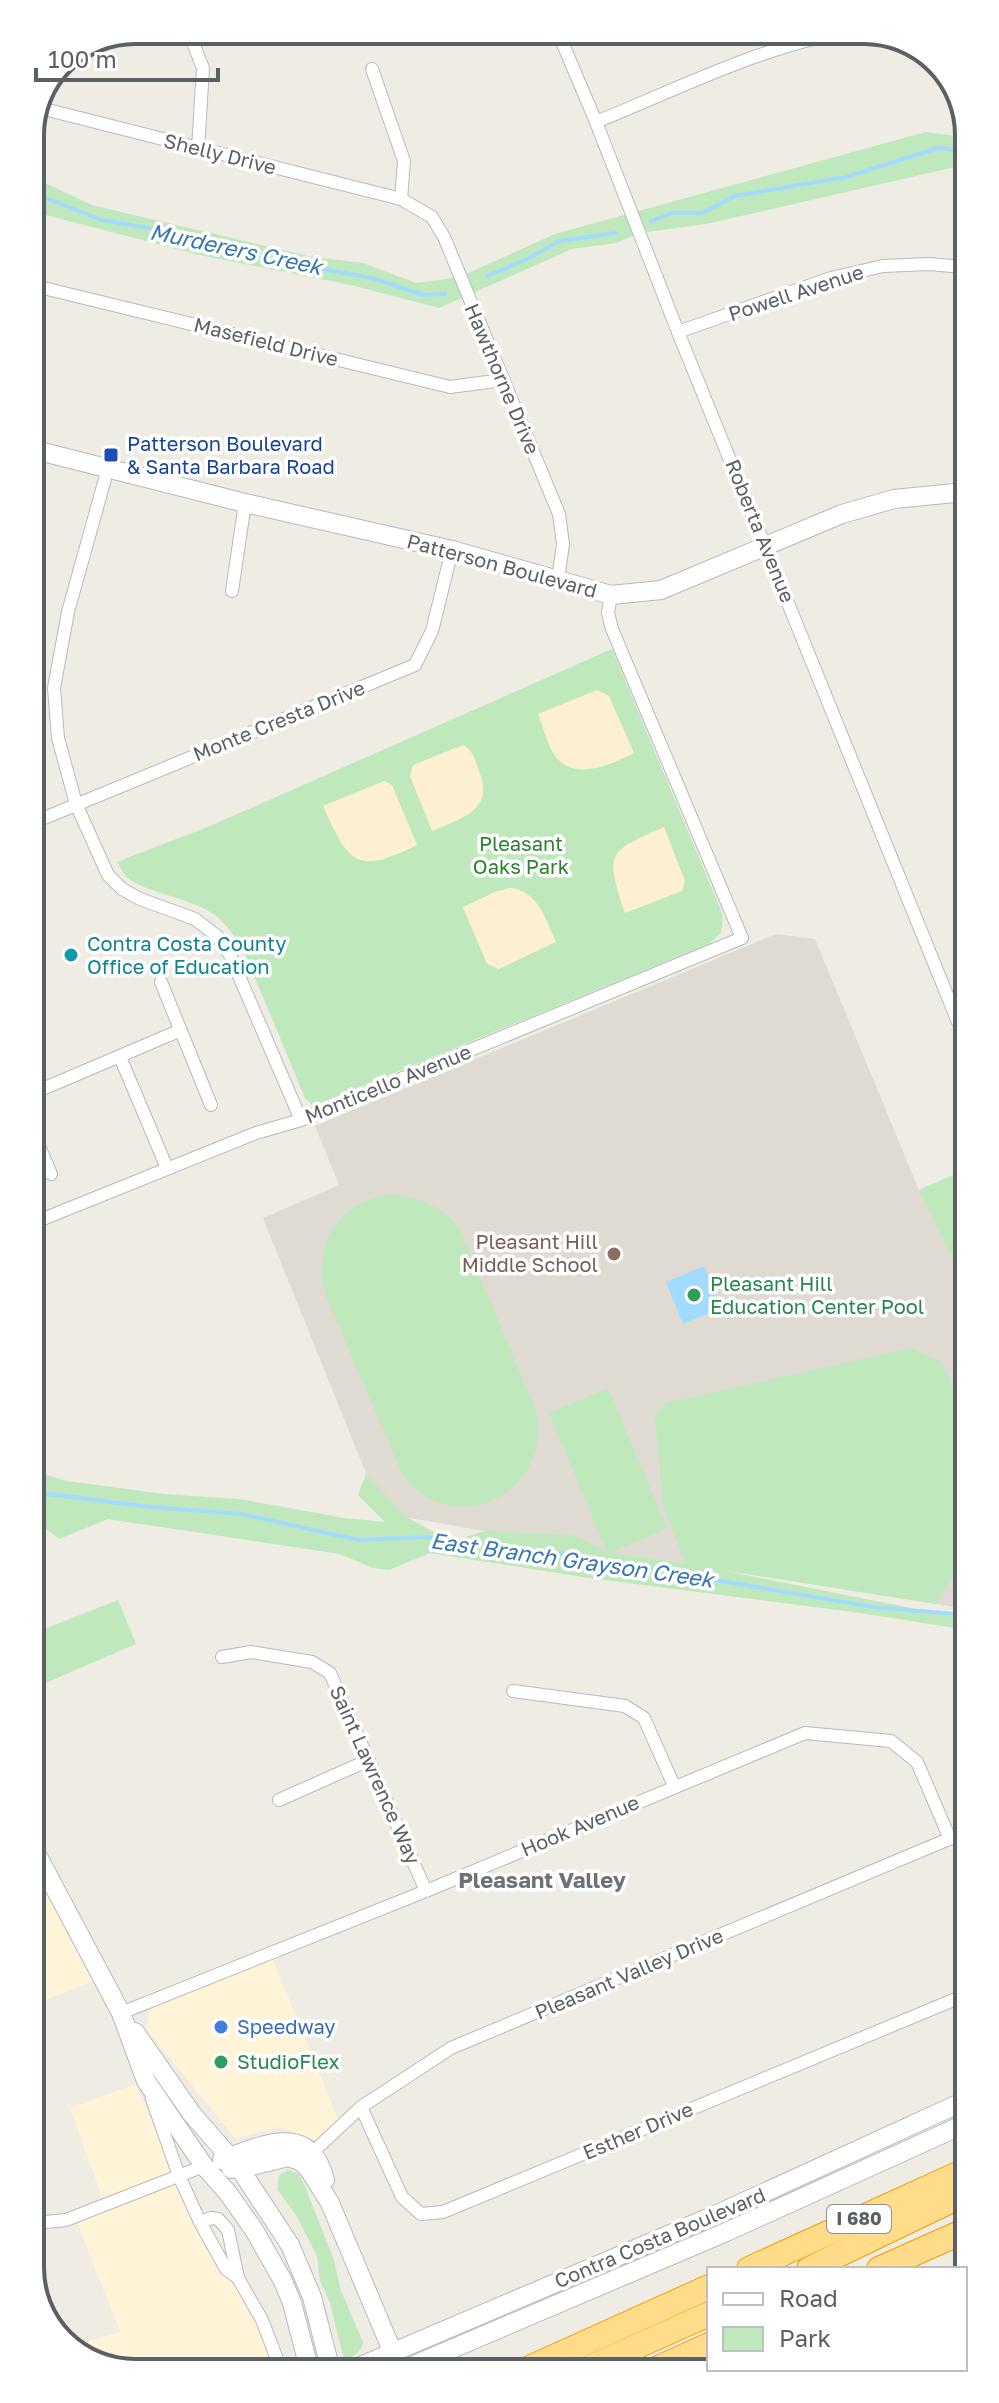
<svg xmlns="http://www.w3.org/2000/svg" width="999" height="2403" font-family="'Golos Text',sans-serif">
  <style>
    .commercial { fill: #fff4d8 }
    .education { fill: #dfdbd2 }
    .green { fill: #bfe8bd }
    .sand { fill: #fdf0d0 }
    .water { fill: #a3dbff }
    .lines { fill: none; stroke-linecap: round; stroke-linejoin: round }
    .stream { stroke: #a3dbff; stroke-width: 4 }
    .street-casing { stroke: #b6babe; stroke-width: 14 }
    .secondary-casing { stroke: #b5b9be; stroke-width: 20 }
    .highway-casing { stroke: #f29b00; stroke-width: 26 }
    .street { stroke: #fff; stroke-width: 12 }
    .secondary { stroke: #fff; stroke-width: 18 }
    .highway { stroke: #ffdc8a; stroke-width: 24 }
    .transit-dot { fill: #1a4fb4; stroke: #fff; stroke-width: 3 }
    .culture-dot { fill: #0f9aa8; stroke: #fff; stroke-width: 3 }
    .education-dot { fill: #8d6e63; stroke: #fff; stroke-width: 3 }
    .leisure-dot { fill: #2e9e5b; stroke: #fff; stroke-width: 3 }
    .shop-dot { fill: #3f7fe0; stroke: #fff; stroke-width: 3 }
    .labels { text-anchor: middle; stroke-width: 7; stroke-linejoin: round; paint-order: stroke }
    .shield { fill: #fff; stroke: #8c9093; stroke-width: 2 }
    .shield-label { font-size: 18px; font-weight: bold; fill: #5b6065 }
    .street-label { font-size: 20px; fill: #5b6065; stroke: #fff }
    .transit-label { font-size: 20px; fill: #164399; stroke: #fff; text-anchor: start }
    .park-label { font-size: 20px; fill: #2e822e; stroke: #fff }
    .culture-label { font-size: 20px; fill: #0d838f; stroke: #fff; text-anchor: start }
    .education-label { font-size: 20px; fill: #785e54; stroke: #fff; text-anchor: end }
    .leisure-label { font-size: 20px; fill: #27864d; stroke: #fff; text-anchor: start }
    .shop-label { font-size: 20px; fill: #366cbe; stroke: #fff; text-anchor: start }
    .water-label { font-size: 22px; font-style: italic; fill: #3677af; stroke: #fff }
    .neighbourhood-label { font-size: 22px; font-weight: bold; fill: #6c7277; stroke: #fff }
    .rim { fill: none; stroke: #5b6065; stroke-width: 4 }
  </style>
  <rect width="100%" height="100%" fill="#efece3"/>
  <g class="commercial">
    <polygon points="34,1862 103,1977 35,2004"/>
    <polygon points="268,1947 339,2122 320,2141 277,2127 236,2139 146,2029 150,2009 144,1995"/>
    <polygon points="136,2084 183,2198 238,2278 282,2372 128,2373 71,2351 68,2348 120,2332 75,2217 105,2205 70,2108"/>
  </g>
  <polygon class="education" points="776,934 815,939 919,1190 967,1289 967,1319 961,1337 967,1359 967,1609 686,1563 608,1553 382,1513 263,1218 339,1185 315,1126"/>
  <g class="green">
    <polygon points="926,132 964,137 964,165 706,224 640,233 616,243 572,249 439,308 351,285 200,255 30,211 30,176 92,205 312,257 363,263 416,283 460,277 555,234"/>
    <path d="M612 649 720 908 723 917 721 933 709 944 313 1106 305 1098 243 949C235 938 227 924 215 915 191 898 156 895 132 881 125 877 121 869 117 862L210 826Z"/>
    <polygon points="966,1169 967,1289 919,1190"/>
    <path d="M396 1194C421 1198 444 1208 460 1229L536 1411C554 1492 454 1544 402 1474L325 1294C313 1240 339 1199 396 1194Z"/>
    <polygon points="911,1348 941,1362 967,1420 967,1553 936,1604 720,1570 961,1618 967,1613 967,1626 962,1629 853,1612 589,1578 430,1553 389,1570 373,1568 340,1554 108,1519 59,1539 34,1520 33,1471 67,1481 164,1494 239,1499 344,1518 385,1522 358,1495 366,1474 408,1518 451,1541 486,1531 574,1535 607,1552 549,1413 608,1388 667,1528 610,1553 685,1563 663,1505 655,1416 666,1403"/>
    <polygon points="118,1600 136,1644 34,1688 34,1633"/>
    <path d="M288 2170 299 2174 302 2179 334 2260 341 2291 363 2342C361 2354 353 2356 344 2360L330 2303 320 2281 317 2256 296 2215 277 2189 279 2175Z"/>
  </g>
  <g class="sand">
    <path d="M597 690 609 696 634 753C610 765 570 784 552 751 546 740 543 726 538 714Z"/>
    <path d="M463 745C473 750 475 760 479 771 495 811 461 818 432 831L410 776 413 765Z"/>
    <path d="M384 781 392 785 417 845C356 875 349 864 323 806Z"/>
    <path d="M664 827 685 881 682 891 625 913C605 852 607 852 664 827Z"/>
    <path d="M510 888C538 890 546 920 556 942L499 969 487 964 463 907 497 891Z"/>
  </g>
  <polygon class="water" points="704,1266 722,1308 683,1324 666,1282"/>
  <g class="lines">
    <g class="stream">
      <polyline points="30,192 102,220 183,234 293,264 372,278 423,295 445,294"/>
      <polyline points="651,221 671,213 702,213 735,196 846,177 938,148 964,151"/>
      <polyline points="487,276 523,261 560,241 616,233"/>
      <polyline points="33,1492 150,1507 242,1514 358,1540 427,1537 563,1554 873,1607 955,1614 967,1612"/>
    </g>
    <defs>
      <g id="street">
        <polyline points="188,30 203,68 198,149"/>
        <polyline points="557,30 596,122 678,332 958,1022 966,1029"/>
        <polyline points="372,69 404,161 401,199"/>
        <polyline points="40,108 401,199 432,217 444,237 559,514 563,544 558,580"/>
        <path d="M596 122C678 89 772 41 859 30"/>
        <polyline points="31,285 450,387 502,380"/>
        <polyline points="678,332 831,278 883,266 929,264 964,267"/>
        <polyline points="108,468 68,612 54,688 58,738 76,804 108,875 122,889 140,899 195,919 217,936 230,955 301,1120"/>
        <polyline points="232,591 245,503"/>
        <polyline points="32,823 415,665 432,631 452,550"/>
        <polyline points="161,982 211,1105"/>
        <polyline points="120,1057 167,1168"/>
        <polyline points="33,1093 181,1030"/>
        <polyline points="33,1132 51,1174"/>
        <polyline points="33,1223 256,1133 301,1120 742,938 612,629 608,613 611,595"/>
        <polyline points="222,1657 251,1652 312,1662 330,1673 426,1891"/>
        <polyline points="513,1691 625,1706 644,1718 674,1786"/>
        <polyline points="279,1800 369,1760"/>
        <polyline points="121,2013 426,1891 805,1733 891,1741 917,1762 950,1839"/>
        <polyline points="152,2099 179,2176 200,2222 226,2269 238,2278 262,2320 282,2372"/>
        <polyline points="361,2107 402,2197 421,2214 443,2212 968,1994"/>
        <polyline points="312,2153 361,2107 451,2048 968,1831"/>
        <polyline points="200,2222 211,2218 218,2219 228,2230 238,2278"/>
        <polyline points="35,2223 66,2220 204,2166"/>
      </g>
      <g id="secondary">
        <polyline points="31,449 245,503 452,550 611,595 661,590 842,514 894,499 965,492"/>
        <polyline points="34,1849 121,2013 146,2081 204,2166 228,2193 254,2230 283,2281 292,2303 310,2372"/>
        <polyline points="135,2032 192,2114 240,2169 290,2245 312,2297 331,2371"/>
        <path d="M222 2160C262 2145 310 2121 325 2180"/>
        <polyline points="231,2169 240,2169 288,2157 300,2161 308,2168 330,2203 398,2365"/>
        <polyline points="349,2371 715,2215 969,2099"/>
        <polyline points="400,2371 724,2233 969,2122"/>
      </g>
      <g id="highway">
        <polyline points="749,2269 969,2169"/>
        <polyline points="809,2269 969,2192"/>
        <polyline points="879,2269 969,2229"/>
        <polyline points="656,2369 709,2345"/>
        <polyline points="525,2370 709,2287"/>
        <polyline points="584,2370 709,2314"/>
      </g>
    </defs>
    <use href="#street" class="street-casing"/>
    <use href="#secondary" class="secondary-casing"/>
    <use href="#highway" class="highway-casing"/>
    <use href="#street" class="street"/>
    <use href="#secondary" class="secondary"/>
    <use href="#highway" class="highway"/>
  </g>
  <rect class="transit-dot" x="103" y="447" width="16" height="16" rx="4"/>
  <circle class="culture-dot" cx="71" cy="955" r="8"/>
  <circle class="education-dot" cx="614" cy="1254" r="8"/>
  <g class="leisure-dot">
    <circle cx="694" cy="1295" r="8"/>
    <circle cx="221" cy="2062" r="8"/>
  </g>
  <circle class="shop-dot" cx="221" cy="2027" r="8"/>
  <g class="labels">
    <rect class="shield" x="827" y="2205" width="64" height="28" rx="6"/>
    <g class="shield-label">
      <text x="859" y="2225">I 680</text>
    </g>
    <g class="street-label">
      <text transform="translate(220 154) rotate(14)" y="7">Shelly Drive</text>
      <text transform="translate(796 293) rotate(-18)" y="7">Powell Avenue</text>
      <text transform="translate(266 342) rotate(14)" y="7">Masefield Drive</text>
      <text transform="translate(502 379) rotate(67)" y="7">Hawthorne Drive</text>
      <text transform="translate(760 531) rotate(68)" y="7">Roberta Avenue</text>
      <text transform="translate(502 566) rotate(15)" y="7">Patterson Boulevard</text>
      <text transform="translate(279 721) rotate(-22)" y="7">Monte Cresta Drive</text>
      <text transform="translate(388 1084) rotate(-22)" y="7">Monticello Avenue</text>
      <text transform="translate(375 1775) rotate(66)" y="7">Saint Lawrence Way</text>
      <text transform="translate(580 1826) rotate(-23)" y="7">Hook Avenue</text>
      <text transform="translate(629 1974) rotate(-23)" y="7">Pleasant Valley Drive</text>
      <text transform="translate(638 2131) rotate(-23)" y="7">Esther Drive</text>
      <text transform="translate(660 2238) rotate(-23)" y="7">Contra Costa Boulevard</text>
    </g>
    <g class="transit-label">
      <text x="127" y="451">Patterson Boulevard<tspan x="127" dy="23">&amp; Santa Barbara Road</tspan></text>
    </g>
    <g class="park-label">
      <text x="521" y="851">Pleasant<tspan x="521" dy="23">Oaks Park</tspan></text>
    </g>
    <g class="culture-label">
      <text x="87" y="951">Contra Costa County<tspan x="87" dy="23">Office of Education</tspan></text>
    </g>
    <g class="education-label">
      <text x="598" y="1249">Pleasant Hill<tspan x="598" dy="23">Middle School</tspan></text>
    </g>
    <g class="leisure-label">
      <text x="710" y="1291">Pleasant Hill<tspan x="710" dy="23">Education Center Pool</tspan></text>
      <text x="237" y="2069">StudioFlex</text>
    </g>
    <g class="shop-label">
      <text x="237" y="2034">Speedway</text>
    </g>
    <g class="water-label">
      <text transform="translate(236 249) rotate(12)" y="8">Murderers Creek</text>
      <text transform="translate(572 1560) rotate(8)" y="8">East Branch Grayson Creek</text>
    </g>
    <g class="neighbourhood-label">
      <text x="542" y="1888">Pleasant Valley</text>
    </g>
  </g>
  <path d="M0 0H999V2403H0ZM135 44H864A91 91 0 0 1 955 135V2268A91 91 0 0 1 864 2359H135A91 91 0 0 1 44 2268V135A91 91 0 0 1 135 44Z" fill="#fff" fill-rule="evenodd"/>
  <path class="rim" d="M135 44H864A91 91 0 0 1 955 135V2268A91 91 0 0 1 864 2359H135A91 91 0 0 1 44 2268V135A91 91 0 0 1 135 44Z"/>
  <rect x="707" y="2267" width="260" height="104" fill="#ffffff" stroke="#bdbfc1" stroke-width="2"/>
  <rect x="723" y="2293" width="40" height="12" fill="#ffffff" stroke="#bdbfc1" stroke-width="2"/>
  <text x="779" y="2307" font-size="24" fill="#5b6065">Road</text>
  <rect x="723" y="2327" width="40" height="24" fill="#bfe8bd" stroke="#bdbfc1" stroke-width="2"/>
  <text x="779" y="2347" font-size="24" fill="#5b6065">Park</text>
  <path d="M36 68v12h182v-12" fill="none" stroke="#5b6065" stroke-width="4"/>
  <text x="48" y="68" font-size="24" fill="#5b6065" stroke="#ffffff" stroke-width="6" paint-order="stroke">100 m</text>
</svg>
